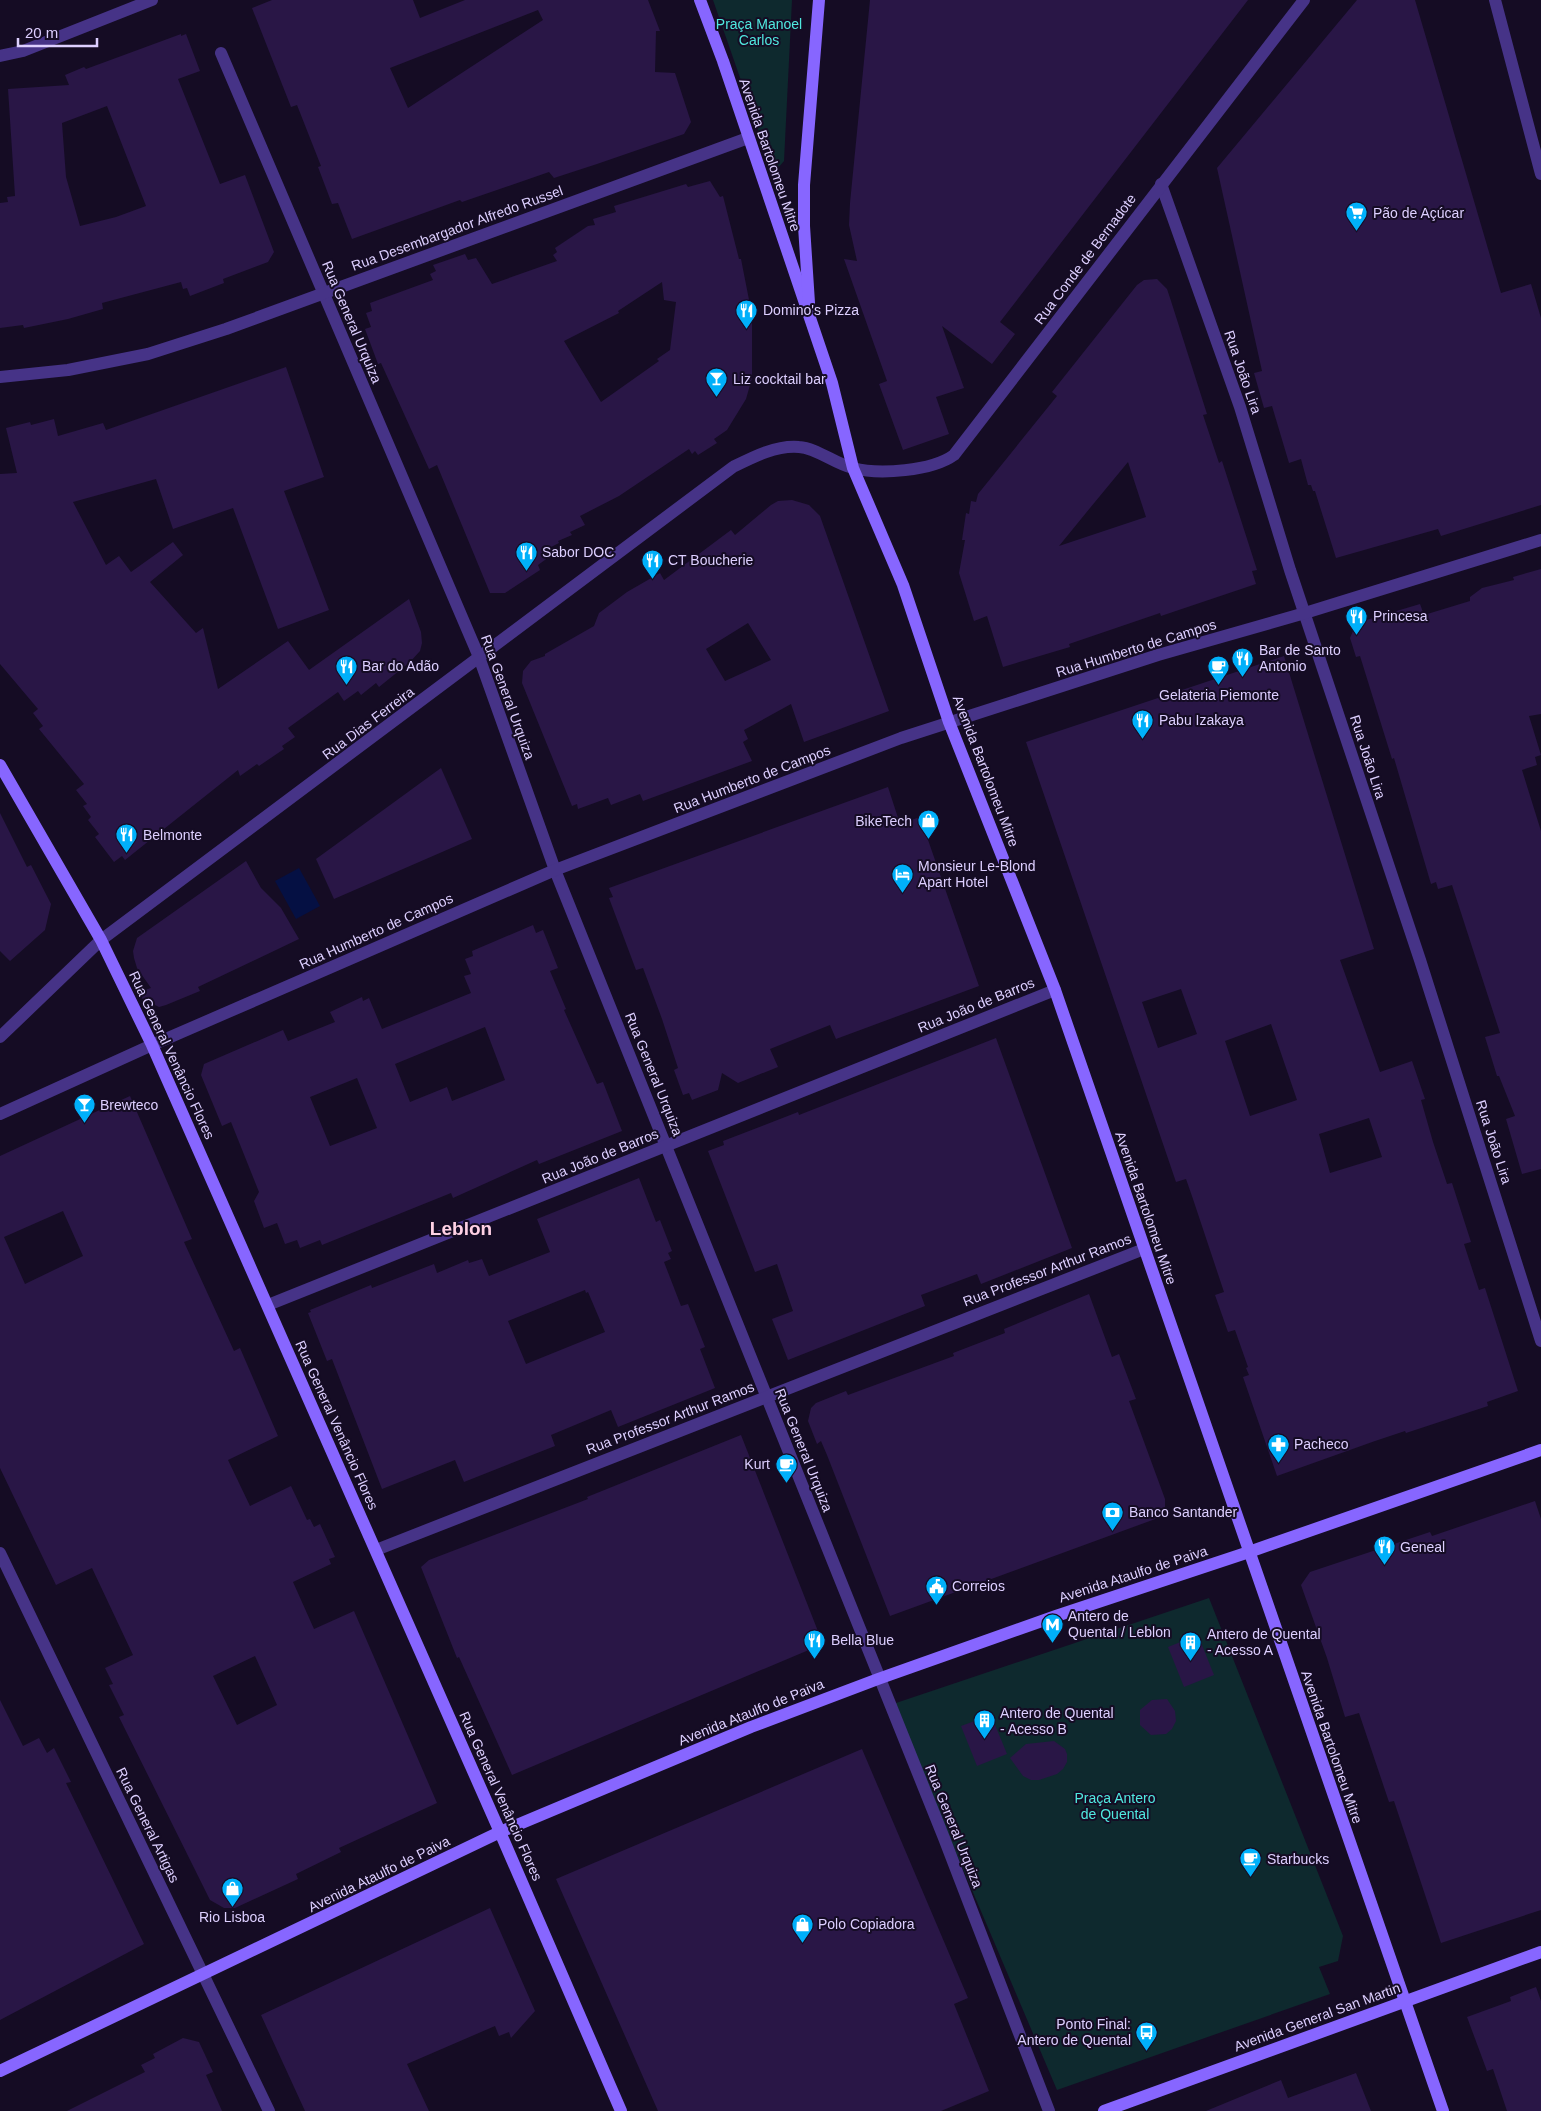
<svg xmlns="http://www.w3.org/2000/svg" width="1541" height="2111" font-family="Helvetica,sans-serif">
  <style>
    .green { fill: #0e292e }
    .water { fill: #051043 }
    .building { fill: #291646; fill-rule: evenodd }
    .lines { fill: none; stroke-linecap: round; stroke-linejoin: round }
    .street { stroke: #463387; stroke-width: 12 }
    .secondary { stroke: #8766ff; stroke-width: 12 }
    .labels { text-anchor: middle; stroke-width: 4; stroke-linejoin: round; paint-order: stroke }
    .park-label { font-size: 14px; fill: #50e9e0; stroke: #150c24 }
    .street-label { font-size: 14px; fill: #ddcfff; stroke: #150c24 }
    .poi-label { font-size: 14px; fill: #ddcfff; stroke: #150c24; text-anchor: start }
    .district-label { font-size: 19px; font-weight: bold; fill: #ffd1e5; stroke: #150c24 }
  </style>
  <rect width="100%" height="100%" fill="#150c24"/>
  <g class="green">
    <polygon points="713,0 792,0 784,161 778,168 773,168 770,164"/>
    <polygon points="1209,1598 1343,1936 1338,1961 1319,1967 1330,1994 1057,2090 893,1704"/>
  </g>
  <polygon class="water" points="299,868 320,906 296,919 275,881"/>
  <g class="building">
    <path d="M272 0H413L420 18 465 0H648L660 31H656L655 72 675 73 691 122 684 134 597 164 554 178 549 172 462 202 460 200 352 239 338 203 332 204 318 167 321 166 297 105 291 107 252 8ZM538 10 543 20 408 108 390 68Z"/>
    <polygon points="870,0 1248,0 1000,322 1015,334 992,364 942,326 964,388 936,397 949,434 903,450 879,384 887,381 844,259 857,261 849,225 850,203"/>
    <polygon points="1357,0 1415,0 1501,293 1531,284 1541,318 1541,505 1441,536 1438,529 1336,558 1315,491 1313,491 1311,485 1308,485 1301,459 1289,463 1272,406 1264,408 1254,373 1262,371 1217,168"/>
    <path d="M181 34V36L186 34 200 71 178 79 220 184 245 175 274 252 268 262 223 279 224 283 190 296 187 288 183 289 181 282 102 303 103 309 68 319 24 328 23 325 0 328V203L8 202 7 197 15 196 8 89 69 85 65 75 84 67 86 69ZM107 106 146 206 116 217 80 226 66 177 62 123Z"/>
    <path d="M710 181 720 197 723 196 739 259H741L752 315V378L746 399 727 430 714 439 717 443 698 455 695 451 692 454 689 449 619 496 580 516 585 525 570 532 572 535 558 541 559 543 545 550 549 557 538 565 540 570 505 593H490L437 465 429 469 381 363 378 364 365 329 371 327 366 313 372 311 370 303 433 280 430 274 436 271 433 265 465 254 468 260 476 258 492 284 557 261 553 255 557 252 555 248 588 226 595 225 593 219 616 212 614 206 686 184 688 187ZM662 282 664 300 676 302 670 350 657 359 659 361 601 402 564 341 619 313 618 311Z"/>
    <path d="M1157 279 1167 289 1171 301 1207 414 1203 415 1219 463 1222 461 1257 570 1252 571 1256 584 1161 616 1160 613 1069 644 1070 647 1003 667 987 616 974 621 959 573 965 540H962L966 513 969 514 971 501 976 502 978 494 1057 396 1052 392 1137 285 1144 280ZM1128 462 1146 517 1059 546 1090 508Z"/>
    <polygon points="286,367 324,477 284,491 329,610 278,629 233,508 173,529 156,479 73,502 106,565 119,556 131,572 173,542 183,555 150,582 196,633 203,628 218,689 288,641 309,670 409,599 421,632 422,643 420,651 410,662 379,687 376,683 361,695 358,691 344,701 338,692 288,728 295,737 282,746 284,749 259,766 257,764 240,776 238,770 125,860 122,856 114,862 95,837 99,834 88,820 91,817 83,806 87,804 76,790 84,784 39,729 43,726 33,713 38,709 0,664 0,474 17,473 6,428 30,422 31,425 54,419 58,436 103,423 106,430"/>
    <path d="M792 500 809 505 820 516 889 711 804 742 791 704 744 730 748 739 743 742 752 761 643 801 640 794 611 805 608 798 578 809 577 804 572 806 522 683 523 671 531 661 545 656V654L594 626 599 613 627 592 660 573 664 580 731 530 735 535 771 505 778 501ZM748 623 771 660 725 681 706 649Z"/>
    <polygon points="1541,569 1541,714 1529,716 1541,755 1535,757 1537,765 1522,770 1541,831 1541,1169 1522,1174 1506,1119 1515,1116 1499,1076 1497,1076 1485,1037 1500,1033 1452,885 1438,889 1436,882 1431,884 1394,758 1392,759 1360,656 1356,657 1350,638 1355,626 1363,621 1420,604 1424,615 1470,601 1470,597 1482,588 1514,580 1513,577"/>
    <path d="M1284 656 1374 949 1340 960 1380 1072 1412 1061 1425 1099 1421 1100 1433 1142 1447 1184 1452 1183 1471 1242 1464 1244 1479 1290 1485 1288 1518 1391 1487 1402 1488 1406 1406 1433 1405 1431 1375 1441 1277 1476 1243 1377 1249 1375 1246 1368 1248 1367 1235 1330 1228 1332 1215 1295 1224 1292 1193 1199 1186 1179 1176 1182 1026 742ZM1181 989 1197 1034 1158 1048 1142 1002ZM1271 1024 1297 1100 1250 1116 1225 1041ZM1369 1118 1382 1157 1330 1173 1319 1134Z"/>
    <polygon points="441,768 472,839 334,899 316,859"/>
    <polygon points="888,787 900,824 920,817 979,986 836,1039 830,1025 770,1049 778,1067 738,1083 722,1073 718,1090 692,1100 689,1093 683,1095 674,1070 678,1068 662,1019 643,968 636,970 609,898 613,897 609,888"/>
    <polygon points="0,813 27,867 31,865 51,904 45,930 10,961 0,951"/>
    <polygon points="246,861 261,888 281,908 299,939 198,987 200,991 166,1005 159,1007 137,996 136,993 151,988 137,968 134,958 133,951 137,938"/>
    <path d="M533 925 536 933 543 930 558 968 550 971 566 1009 564 1010 597 1084 603 1082 622 1131 539 1164 537 1160 453 1198 451 1193 322 1245 320 1240 300 1248 297 1240 285 1244 277 1223 264 1228 254 1201 259 1192 231 1122 222 1126 201 1075 204 1064 283 1030 288 1041 335 1022 330 1012 362 997 363 1001 369 998 382 1029 471 993 464 976 471 974 465 959 473 956 472 951ZM485 1027 505 1080 452 1101 447 1087 410 1102 395 1064ZM357 1078 377 1128 330 1146 310 1097Z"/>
    <polygon points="996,1038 1072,1248 981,1284 977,1274 921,1295 925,1306 788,1360 772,1319 793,1311 777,1264 755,1272 708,1151 724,1145 723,1141 798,1112 799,1115"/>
    <path d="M130 1096 192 1239 184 1242 234 1351 240 1348 278 1436 228 1460 250 1506 291 1486 307 1520 310 1519 314 1527 320 1524 335 1557 329 1559 331 1564 293 1582 314 1629 354 1611 437 1803 339 1848 341 1852 296 1874 298 1879 235 1908H224L210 1900 119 1717 124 1715 109 1685 113 1684 105 1668 133 1655 92 1568 56 1585 0 1468V1156ZM63 1211 83 1256 25 1284 4 1237ZM255 1656 277 1705 237 1725 213 1676Z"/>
    <path d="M639 1178 656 1222 660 1220 672 1251 668 1253 671 1259 664 1262 681 1306 688 1304 705 1347 700 1349 715 1388 618 1427 611 1410 551 1435 555 1446 464 1482 455 1460 382 1489 332 1359 327 1361 308 1313 311 1312 310 1310 371 1285 372 1288 434 1264 437 1273 468 1260 469 1263 482 1259 489 1276 550 1252 537 1219ZM585 1290 586 1293 588 1292 605 1332 526 1364 508 1321Z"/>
    <polygon points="1089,1294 1112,1357 1119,1354 1136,1399 1129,1401 1165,1499 1165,1512 1158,1518 890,1616 827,1455 821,1441 817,1444 808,1421 811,1408 816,1403 846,1391 848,1395 954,1356 953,1353 1005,1333 1004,1329"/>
    <polygon points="741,1435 823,1644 512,1775 459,1657 457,1658 421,1567 429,1560 588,1499 587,1497"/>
    <polygon points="1535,1501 1541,1519 1541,1910 1441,1943 1394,1801 1389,1802 1359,1713 1345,1717 1327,1658 1301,1585 1310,1572 1430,1532 1432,1536"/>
    <polygon points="1198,1635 1214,1675 1184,1687 1168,1647"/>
    <polygon points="1167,1699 1175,1711 1176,1721 1172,1729 1166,1734 1151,1735 1140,1725 1140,1710 1152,1700"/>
    <polygon points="0,1700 23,1746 39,1738 47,1753 54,1748 71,1782 66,1783 144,1944 0,2020"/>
    <polygon points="991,1715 1007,1754 977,1766 961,1726"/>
    <polygon points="1054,1741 1065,1749 1067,1754 1067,1762 1063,1769 1057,1774 1039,1780 1031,1780 1023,1776 1010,1758 1026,1744"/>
    <polygon points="862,1749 968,1998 954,2004 989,2091 941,2111 658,2111 556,1879"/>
    <polygon points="490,1908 535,2011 511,2038 509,2032 499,2036 495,2026 407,2064 429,2111 305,2111 261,2015"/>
    <polygon points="1536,1987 1541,2001 1541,2111 1507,2111 1493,2069 1487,2071 1467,2017 1511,2001 1510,1997"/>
    <polygon points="183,2038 199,2042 213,2072 206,2075 222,2111 67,2111 145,2072 141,2065 155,2058 153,2054"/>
    <polygon points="1356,2073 1371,2111 1206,2111 1281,2080 1288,2098"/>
  </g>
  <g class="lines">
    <g class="street">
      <polyline points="1495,0 1541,174"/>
      <polyline points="221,53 479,657 555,870 944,1838 1049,2111"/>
      <polyline points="0,56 23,51 152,0"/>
      <polyline points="1161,184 1240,407 1290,570 1420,960 1541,1341"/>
      <polyline points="0,377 68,370 148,354 226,329 748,138"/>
      <path d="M0 1037 101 940 733 467C753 457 776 445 799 447 817 448 835 464 853 468 879 475 932 471 954 455L1304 0"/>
      <polyline points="0,1114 152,1045 555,870 901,738 1158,655 1305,613 1541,540"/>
      <polyline points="268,1305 1055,990"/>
      <polyline points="376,1550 1144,1249"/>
      <polyline points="0,1553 269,2111"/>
    </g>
    <g class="secondary">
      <polyline points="700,0 723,61 832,383 853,468 903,585 949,722 1055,990 1443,2111"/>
      <polyline points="809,303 804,226 804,185 819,0"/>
      <polyline points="0,765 101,940 152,1045 500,1832 621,2111"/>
      <polyline points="0,2071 500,1832 751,1727 878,1679 1056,1616 1249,1552 1541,1450"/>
      <polyline points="1104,2111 1541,1952"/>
    </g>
  </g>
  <defs>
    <symbol id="supermarket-pin" viewBox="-11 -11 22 30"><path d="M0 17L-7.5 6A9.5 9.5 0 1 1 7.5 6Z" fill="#00b0fa" stroke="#150c24"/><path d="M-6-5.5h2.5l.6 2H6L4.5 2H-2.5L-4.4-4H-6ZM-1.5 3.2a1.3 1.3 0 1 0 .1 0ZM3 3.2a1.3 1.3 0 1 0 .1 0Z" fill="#fff"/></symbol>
    <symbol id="restaurant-pin" viewBox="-11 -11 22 30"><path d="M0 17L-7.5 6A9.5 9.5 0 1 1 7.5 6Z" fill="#00b0fa" stroke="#150c24"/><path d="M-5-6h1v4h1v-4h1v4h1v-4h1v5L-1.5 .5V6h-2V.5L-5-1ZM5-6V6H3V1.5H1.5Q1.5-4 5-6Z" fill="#fff"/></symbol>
    <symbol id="bar-pin" viewBox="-11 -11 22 30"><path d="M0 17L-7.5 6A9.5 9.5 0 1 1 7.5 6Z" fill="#00b0fa" stroke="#150c24"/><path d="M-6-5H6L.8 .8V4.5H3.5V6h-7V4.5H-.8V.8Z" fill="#fff"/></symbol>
    <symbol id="cafe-pin" viewBox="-11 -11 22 30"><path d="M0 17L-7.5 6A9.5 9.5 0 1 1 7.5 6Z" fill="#00b0fa" stroke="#150c24"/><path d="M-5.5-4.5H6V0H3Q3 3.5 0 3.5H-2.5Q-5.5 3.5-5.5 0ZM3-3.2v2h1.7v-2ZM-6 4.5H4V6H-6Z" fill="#fff"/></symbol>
    <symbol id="shop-pin" viewBox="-11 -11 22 30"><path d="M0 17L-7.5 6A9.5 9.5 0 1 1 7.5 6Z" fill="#00b0fa" stroke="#150c24"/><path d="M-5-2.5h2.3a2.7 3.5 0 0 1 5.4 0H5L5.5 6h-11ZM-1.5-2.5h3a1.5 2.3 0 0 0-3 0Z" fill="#fff"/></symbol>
    <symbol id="hotel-pin" viewBox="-11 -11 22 30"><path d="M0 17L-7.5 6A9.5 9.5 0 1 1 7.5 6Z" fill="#00b0fa" stroke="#150c24"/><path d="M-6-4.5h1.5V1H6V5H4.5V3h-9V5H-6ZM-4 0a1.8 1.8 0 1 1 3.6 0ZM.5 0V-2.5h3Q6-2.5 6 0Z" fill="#fff"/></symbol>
    <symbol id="pharmacy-pin" viewBox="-11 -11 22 30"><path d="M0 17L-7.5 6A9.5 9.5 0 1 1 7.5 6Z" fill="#00b0fa" stroke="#150c24"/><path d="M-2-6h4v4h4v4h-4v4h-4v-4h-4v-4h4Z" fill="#fff"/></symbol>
    <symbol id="bank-pin" viewBox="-11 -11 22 30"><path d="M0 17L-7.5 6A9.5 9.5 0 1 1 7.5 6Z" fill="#00b0fa" stroke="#150c24"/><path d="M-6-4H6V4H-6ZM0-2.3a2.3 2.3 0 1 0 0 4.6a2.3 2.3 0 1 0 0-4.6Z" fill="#fff"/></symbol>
    <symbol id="civic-pin" viewBox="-11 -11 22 30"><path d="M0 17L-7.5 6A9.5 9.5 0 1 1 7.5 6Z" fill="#00b0fa" stroke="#150c24"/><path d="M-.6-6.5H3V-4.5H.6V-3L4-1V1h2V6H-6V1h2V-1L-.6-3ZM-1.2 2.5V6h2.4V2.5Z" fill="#fff"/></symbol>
    <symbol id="metro-pin" viewBox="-11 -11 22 30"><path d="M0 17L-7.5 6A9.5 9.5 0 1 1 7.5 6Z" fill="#00b0fa" stroke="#150c24"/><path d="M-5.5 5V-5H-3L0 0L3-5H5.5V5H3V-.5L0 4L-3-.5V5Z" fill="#fff"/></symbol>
    <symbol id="building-pin" viewBox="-11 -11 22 30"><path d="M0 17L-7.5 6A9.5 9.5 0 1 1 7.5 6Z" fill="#00b0fa" stroke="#150c24"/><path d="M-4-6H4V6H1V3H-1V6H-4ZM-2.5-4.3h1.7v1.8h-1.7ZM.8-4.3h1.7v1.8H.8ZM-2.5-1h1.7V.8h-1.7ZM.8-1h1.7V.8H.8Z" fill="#fff"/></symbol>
    <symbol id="bus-pin" viewBox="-11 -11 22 30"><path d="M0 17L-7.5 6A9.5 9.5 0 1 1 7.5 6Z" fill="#00b0fa" stroke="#150c24"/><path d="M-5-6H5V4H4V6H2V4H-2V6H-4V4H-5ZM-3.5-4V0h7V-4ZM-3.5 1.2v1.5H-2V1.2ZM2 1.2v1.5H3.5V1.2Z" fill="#fff"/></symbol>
  </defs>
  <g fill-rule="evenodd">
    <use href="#supermarket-pin" x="1344" y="200" width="25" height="34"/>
    <use href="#restaurant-pin" x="734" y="298" width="25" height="34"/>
    <use href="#bar-pin" x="704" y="366" width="25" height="34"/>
    <use href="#restaurant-pin" x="514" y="540" width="25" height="34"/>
    <use href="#restaurant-pin" x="640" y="548" width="25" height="34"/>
    <use href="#restaurant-pin" x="1344" y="604" width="25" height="34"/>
    <use href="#restaurant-pin" x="1230" y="646" width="25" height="34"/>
    <use href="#restaurant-pin" x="334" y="654" width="25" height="34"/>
    <use href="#cafe-pin" x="1206" y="654" width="25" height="34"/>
    <use href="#restaurant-pin" x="1130" y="708" width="25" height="34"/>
    <use href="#shop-pin" x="916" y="808" width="25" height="34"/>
    <use href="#restaurant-pin" x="114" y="822" width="25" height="34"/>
    <use href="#hotel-pin" x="890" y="862" width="25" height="34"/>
    <use href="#bar-pin" x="72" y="1092" width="25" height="34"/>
    <use href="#pharmacy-pin" x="1266" y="1432" width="25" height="34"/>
    <use href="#cafe-pin" x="774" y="1452" width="25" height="34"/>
    <use href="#bank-pin" x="1100" y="1500" width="25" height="34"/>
    <use href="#restaurant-pin" x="1372" y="1534" width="25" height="34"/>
    <use href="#civic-pin" x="924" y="1574" width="25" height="34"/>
    <use href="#metro-pin" x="1040" y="1612" width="25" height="34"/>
    <use href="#restaurant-pin" x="802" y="1628" width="25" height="34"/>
    <use href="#building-pin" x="1178" y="1630" width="25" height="34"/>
    <use href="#building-pin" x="972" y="1708" width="25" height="34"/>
    <use href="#cafe-pin" x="1238" y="1846" width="25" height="34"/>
    <use href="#shop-pin" x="220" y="1876" width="25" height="34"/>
    <use href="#shop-pin" x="790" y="1912" width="25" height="34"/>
    <use href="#bus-pin" x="1134" y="2020" width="25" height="34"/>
  </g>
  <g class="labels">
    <g class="park-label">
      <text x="759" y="29">Praça Manoel<tspan x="759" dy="16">Carlos</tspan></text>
      <text x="1115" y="1803">Praça Antero<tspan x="1115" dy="16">de Quental</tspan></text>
    </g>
    <g class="street-label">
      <text transform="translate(770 155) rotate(71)" y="5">Avenida Bartolomeu Mitre</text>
      <text transform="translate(457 228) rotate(-20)" y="5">Rua Desembargador Alfredo Russel</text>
      <text transform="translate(1085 259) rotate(-53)" y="5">Rua Conde de Bernadote</text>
      <text transform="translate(352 322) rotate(67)" y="5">Rua General Urquiza</text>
      <text transform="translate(1243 372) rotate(71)" y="5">Rua João Lira</text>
      <text transform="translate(1136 648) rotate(-17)" y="5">Rua Humberto de Campos</text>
      <text transform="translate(508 697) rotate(70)" y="5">Rua General Urquiza</text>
      <text transform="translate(368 723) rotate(-37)" y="5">Rua Dias Ferreira</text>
      <text transform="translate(1368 757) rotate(72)" y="5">Rua João Lira</text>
      <text transform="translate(986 771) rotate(69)" y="5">Avenida Bartolomeu Mitre</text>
      <text transform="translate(752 779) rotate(-21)" y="5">Rua Humberto de Campos</text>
      <text transform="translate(376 931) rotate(-24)" y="5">Rua Humberto de Campos</text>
      <text transform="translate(976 1005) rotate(-22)" y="5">Rua João de Barros</text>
      <text transform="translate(172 1055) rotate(65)" y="5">Rua General Venâncio Flores</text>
      <text transform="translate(654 1074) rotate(68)" y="5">Rua General Urquiza</text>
      <text transform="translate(1494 1142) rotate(72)" y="5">Rua João Lira</text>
      <text transform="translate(600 1156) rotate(-22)" y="5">Rua João de Barros</text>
      <text transform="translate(1146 1208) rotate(71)" y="5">Avenida Bartolomeu Mitre</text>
      <text transform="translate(1047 1270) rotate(-21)" y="5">Rua Professor Arthur Ramos</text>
      <text transform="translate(670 1418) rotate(-21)" y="5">Rua Professor Arthur Ramos</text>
      <text transform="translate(337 1425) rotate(66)" y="5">Rua General Venâncio Flores</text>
      <text transform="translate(804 1450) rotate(68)" y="5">Rua General Urquiza</text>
      <text transform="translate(1133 1574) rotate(-18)" y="5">Avenida Ataulfo de Paiva</text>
      <text transform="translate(751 1712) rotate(-22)" y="5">Avenida Ataulfo de Paiva</text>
      <text transform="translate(1332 1747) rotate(71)" y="5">Avenida Bartolomeu Mitre</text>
      <text transform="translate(501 1796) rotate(66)" y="5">Rua General Venâncio Flores</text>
      <text transform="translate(148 1825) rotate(64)" y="5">Rua General Artigas</text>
      <text transform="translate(954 1826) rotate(68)" y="5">Rua General Urquiza</text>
      <text transform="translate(379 1874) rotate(-26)" y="5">Avenida Ataulfo de Paiva</text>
      <text transform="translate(1317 2017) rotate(-20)" y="5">Avenida General San Martin</text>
    </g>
    <g class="poi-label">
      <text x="1373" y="218">Pão de Açúcar</text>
      <text x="763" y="315">Domino's Pizza</text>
      <text x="733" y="384">Liz cocktail bar</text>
      <text x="542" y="557">Sabor DOC</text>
      <text x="668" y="565">CT Boucherie</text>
      <text x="1373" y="621">Princesa</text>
      <text x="1259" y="655">Bar de Santo<tspan x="1259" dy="16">Antonio</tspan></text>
      <text x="362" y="671">Bar do Adão</text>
      <text x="1219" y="700" text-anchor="middle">Gelateria Piemonte</text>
      <text x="1159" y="725">Pabu Izakaya</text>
      <text x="912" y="826" text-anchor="end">BikeTech</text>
      <text x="143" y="840">Belmonte</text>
      <text x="918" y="871">Monsieur Le-Blond<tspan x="918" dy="16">Apart Hotel</tspan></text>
      <text x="100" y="1110">Brewteco</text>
      <text x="1294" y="1449">Pacheco</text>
      <text x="770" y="1469" text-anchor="end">Kurt</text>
      <text x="1129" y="1517">Banco Santander</text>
      <text x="1400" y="1552">Geneal</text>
      <text x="952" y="1591">Correios</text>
      <text x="1068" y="1621">Antero de<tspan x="1068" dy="16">Quental / Leblon</tspan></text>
      <text x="1207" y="1639">Antero de Quental<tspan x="1207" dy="16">- Acesso A</tspan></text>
      <text x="831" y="1645">Bella Blue</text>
      <text x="1000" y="1718">Antero de Quental<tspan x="1000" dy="16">- Acesso B</tspan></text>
      <text x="1267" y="1864">Starbucks</text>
      <text x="232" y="1922" text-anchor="middle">Rio Lisboa</text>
      <text x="818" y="1929">Polo Copiadora</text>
      <text x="1131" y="2029" text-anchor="end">Ponto Final:<tspan x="1131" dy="16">Antero de Quental</tspan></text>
    </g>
    <g class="district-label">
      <text x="461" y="1235">Leblon</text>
    </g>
  </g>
  <path d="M18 38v8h79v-8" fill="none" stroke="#ddcfff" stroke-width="2.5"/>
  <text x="25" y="38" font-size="15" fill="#ddcfff" stroke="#150c24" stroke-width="4" paint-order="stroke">20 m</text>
</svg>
